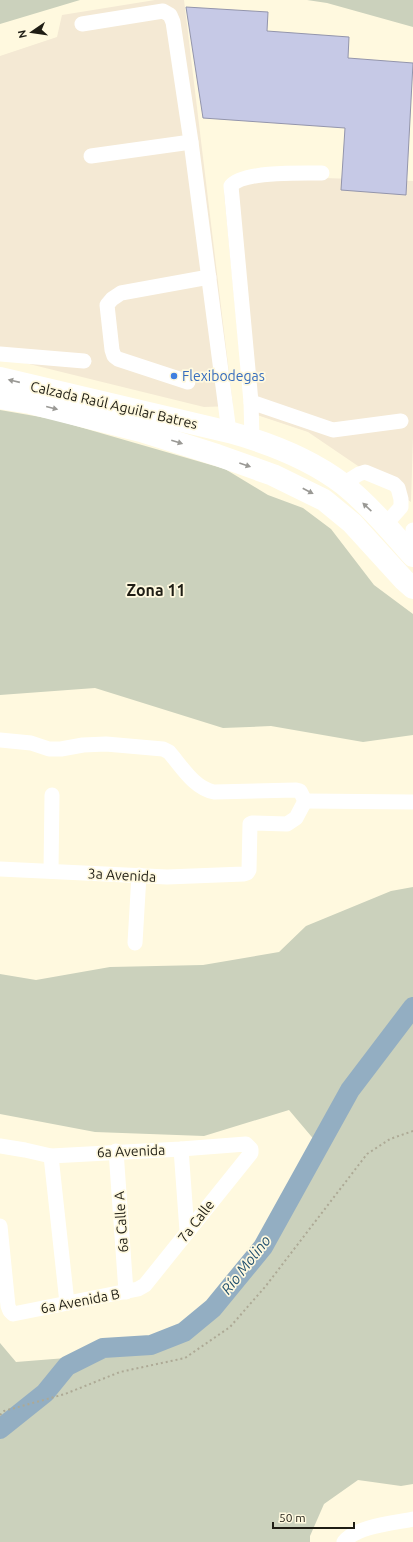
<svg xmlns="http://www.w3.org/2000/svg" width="413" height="1542" font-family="Ubuntu,sans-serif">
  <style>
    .industrial { fill: #f4e9d4 }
    .green { fill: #cbd1bc }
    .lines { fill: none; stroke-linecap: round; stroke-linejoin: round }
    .river { stroke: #93aec2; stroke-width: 20 }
    .building { fill: #c6c9e6; stroke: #9395ac }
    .path { stroke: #ada995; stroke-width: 2; stroke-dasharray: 2 3; stroke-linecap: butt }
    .minor { stroke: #fff; stroke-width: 15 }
    .highway { stroke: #fff; stroke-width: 22 }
    .oneway { fill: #9a9995 }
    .shop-dot { fill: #3f7fe0; stroke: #fff9df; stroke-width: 1.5 }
    .labels { text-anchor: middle; stroke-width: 3.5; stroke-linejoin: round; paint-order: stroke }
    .shop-label { font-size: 14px; fill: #366cbe; stroke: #fff9df; text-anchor: start }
    .street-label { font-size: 14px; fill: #1f1d14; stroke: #fff9df }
    .water-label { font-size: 15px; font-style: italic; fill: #23516f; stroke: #fff9df }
    .quarter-label { font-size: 16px; font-weight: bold; fill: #1f1d14; stroke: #fff9df }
  </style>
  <rect width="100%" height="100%" fill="#fff9df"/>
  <g class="industrial">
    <polygon points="155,0 184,0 233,406 204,407 21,362 0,360 0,56 57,37 62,15"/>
    <polygon points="265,176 413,181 413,437 411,502 308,432 245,411 224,192"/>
  </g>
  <g class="green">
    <polygon points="0,0 80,0 0,24"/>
    <polygon points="307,0 413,0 413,27 327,3"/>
    <polygon points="0,410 52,419 225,469 268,495 303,508 331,529 374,585 413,614 413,735 363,742 271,726 223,728 95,688 0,695"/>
    <polygon points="413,887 413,1484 401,1486 358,1480 324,1504 310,1536 310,1542 0,1542 0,1343 16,1362 116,1354 194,1323 271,1232 322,1149 289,1110 204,1136 95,1132 0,1114 0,974 36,980 110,967 203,965 279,952 306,926 391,891"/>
  </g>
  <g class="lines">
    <polyline class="river" points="0,1429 45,1393 67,1366 103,1348 151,1345 184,1332 213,1308 263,1247 350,1090 413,1007"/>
  </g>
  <polygon class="building" points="186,7 268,12 267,31 349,37 348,58 413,63 406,195 341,190 345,128 203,118"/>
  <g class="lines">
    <polyline class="path" points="0,1415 4,1411 65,1394 120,1372 185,1358 230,1327 265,1287 367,1154 390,1139 413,1131"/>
    <g class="minor">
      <polyline points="82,24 163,11 170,15 173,22 191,142 229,432"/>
      <polyline points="91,156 191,142"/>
      <polyline points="0,354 84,361"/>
      <polyline points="188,382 118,359 114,356 112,350 107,305 112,299 121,293 209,277"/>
      <polyline points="251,402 333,430 401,421"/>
      <path d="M252 439 251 402 231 186C242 171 304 173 322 173"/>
      <polyline points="343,484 359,474 365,472 394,484 398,488 401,499 401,507 385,525"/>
      <polyline points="411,554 413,530"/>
      <path d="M0 740 31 743 49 749H61L83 745 106 744 163 749 169 752C182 767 194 788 214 792L296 790 300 791 305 801"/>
      <polyline points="305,801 413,802"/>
      <polyline points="0,869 167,877 244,874 247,873 249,870 250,824 252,823 287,824 296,818 305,801"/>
      <polyline points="51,871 52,795"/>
      <polyline points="135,943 139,875"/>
      <polyline points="0,1146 25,1150 51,1156 181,1149 246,1144 251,1149 251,1153 145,1285 138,1289 13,1314 10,1311 8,1306 0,1226"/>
      <polyline points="181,1149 187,1231"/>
      <polyline points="116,1151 126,1292"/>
      <polyline points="51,1156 67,1303"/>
      <path d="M344 1542C356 1526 394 1523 413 1519"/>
    </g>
    <g class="highway">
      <path d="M0 378 229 432C269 443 309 458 343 484 369 505 391 531 413 556"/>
      <polyline points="0,398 30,403 141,431 217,455 273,475 324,500 352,523 404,580 413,588"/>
    </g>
  </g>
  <defs><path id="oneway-solid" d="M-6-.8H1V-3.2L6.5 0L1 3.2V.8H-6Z"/></defs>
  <g class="oneway">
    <use href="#oneway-solid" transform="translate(14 381) rotate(-167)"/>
    <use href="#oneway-solid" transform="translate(52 408) rotate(14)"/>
    <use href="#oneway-solid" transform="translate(177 442) rotate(17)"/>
    <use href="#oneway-solid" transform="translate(245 465) rotate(19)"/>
    <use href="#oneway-solid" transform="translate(308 491) rotate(28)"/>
    <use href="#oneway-solid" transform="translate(367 507) rotate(-137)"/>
  </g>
  <circle class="shop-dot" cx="174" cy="376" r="4"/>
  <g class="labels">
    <g class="shop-label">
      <text x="182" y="381">Flexibodegas</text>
    </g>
    <g class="street-label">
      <text transform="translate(114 405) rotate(13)" y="5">Calzada Raúl Aguilar Batres</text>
      <text transform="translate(122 875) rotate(3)" y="5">3a Avenida</text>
      <text transform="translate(131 1151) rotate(-2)" y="5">6a Avenida</text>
      <text transform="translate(196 1221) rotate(-52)" y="5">7a Calle</text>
      <text transform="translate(121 1222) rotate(-94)" y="5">6a Calle A</text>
      <text transform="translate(80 1301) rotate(-11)" y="5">6a Avenida B</text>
    </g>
    <g class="water-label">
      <text transform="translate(246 1265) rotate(-52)" y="5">Río Molino</text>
    </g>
    <g class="quarter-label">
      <text x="156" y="596">Zona 11</text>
    </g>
  </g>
  <g transform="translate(32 32) rotate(257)" stroke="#fff9df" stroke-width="3" paint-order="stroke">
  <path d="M0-3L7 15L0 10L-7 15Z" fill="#1f1d14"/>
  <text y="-6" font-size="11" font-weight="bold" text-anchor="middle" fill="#1f1d14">N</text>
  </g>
  <path d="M273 1522v6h81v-6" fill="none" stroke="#1f1d14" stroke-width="2"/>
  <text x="279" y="1522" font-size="12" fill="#1f1d14" stroke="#fff9df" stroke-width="3" paint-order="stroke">50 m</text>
</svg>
